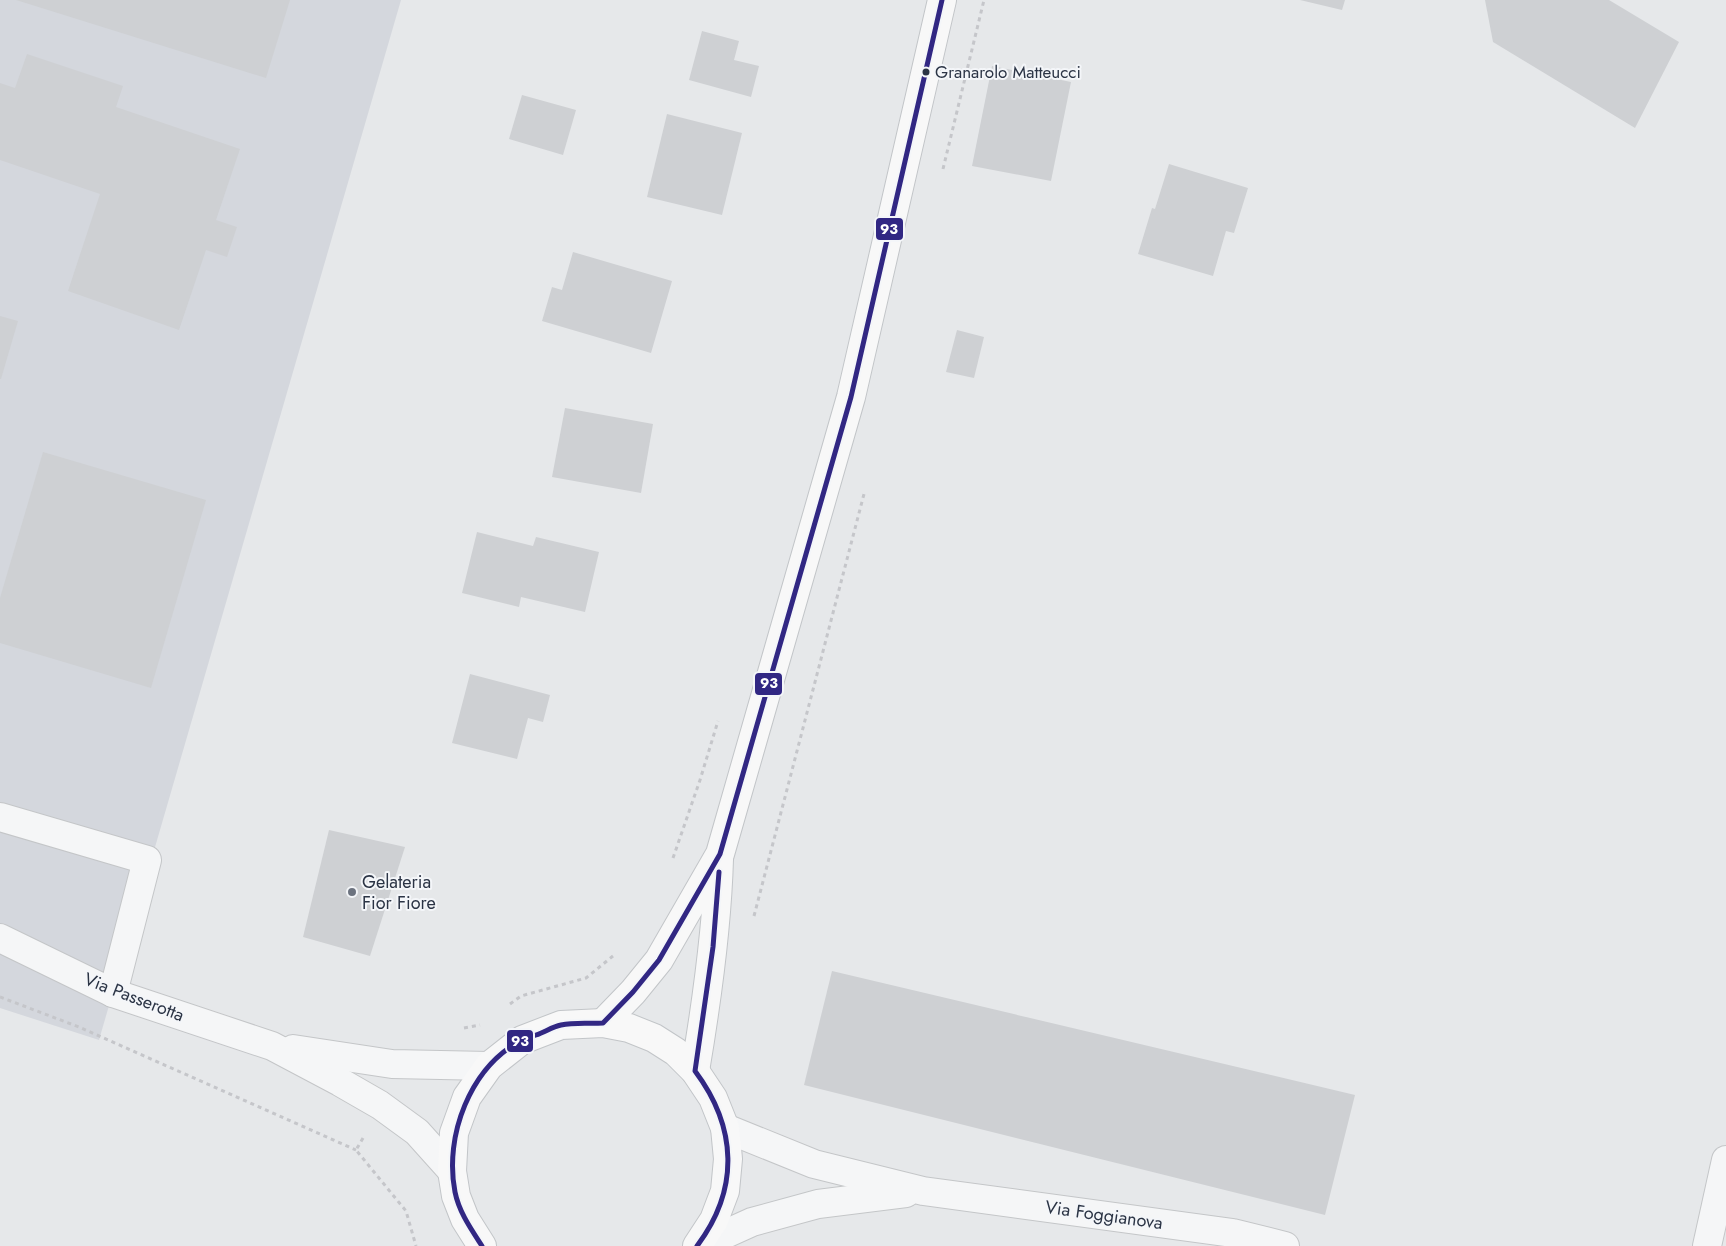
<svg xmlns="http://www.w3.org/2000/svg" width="1726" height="1246" font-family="Jost,sans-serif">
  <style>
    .built { fill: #d4d7dd }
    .building { fill: #ced0d3 }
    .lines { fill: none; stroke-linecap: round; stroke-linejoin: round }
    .minor-casing { stroke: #c4c6c8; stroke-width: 30 }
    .tertiary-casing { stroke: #c4c6c8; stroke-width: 30 }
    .primary-casing { stroke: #c2c5c8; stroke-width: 30 }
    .path { stroke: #c5c6ca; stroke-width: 3; stroke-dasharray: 4 4; stroke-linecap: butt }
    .minor { stroke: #f5f6f7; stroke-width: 28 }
    .tertiary { stroke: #f5f6f7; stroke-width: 28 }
    .primary { stroke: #f8f8f8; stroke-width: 28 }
    .bus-1-casing { stroke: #f4f6f9; stroke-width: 9 }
    .bus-1 { stroke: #312783; stroke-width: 5 }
    .bus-dot { fill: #2b3445; stroke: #f4f6f9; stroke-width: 2 }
    .poi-dot { fill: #6c737f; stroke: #f4f6f9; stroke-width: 2 }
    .labels { text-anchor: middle; stroke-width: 4; stroke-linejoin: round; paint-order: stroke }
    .bus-label { font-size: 17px; fill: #2b3445; stroke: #f4f6f9; text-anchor: start }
    .poi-label { font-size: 18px; fill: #2b3445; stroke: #f4f6f9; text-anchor: start }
    .street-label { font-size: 18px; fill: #2b3445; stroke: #f4f6f9 }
    .line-badge { stroke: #f4f6f9; stroke-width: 2 }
    .badge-label { font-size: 14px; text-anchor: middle; font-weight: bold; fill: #fff }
  </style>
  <rect width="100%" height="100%" fill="#e6e8ea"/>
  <polygon class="built" points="0,0 401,0 99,1040 0,1008"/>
  <g class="building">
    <polygon points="16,0 290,0 266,78"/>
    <polygon points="1300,0 1345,0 1342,10"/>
    <polygon points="1485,0 1609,0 1679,42 1635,128 1493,42"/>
    <polygon points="702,31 739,41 734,60 759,66 751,97 689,80"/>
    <polygon points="27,54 123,86 116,107 240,149 216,220 237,227 227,257 206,250 179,330 68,291 100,194 0,160 0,83 15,88"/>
    <polygon points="992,66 1071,82 1051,181 972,166"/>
    <polygon points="522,95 576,110 563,155 509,139"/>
    <polygon points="667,114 742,133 722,215 647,197"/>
    <polygon points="1169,164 1248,188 1234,233 1226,231 1213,276 1138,254 1152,208 1155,209"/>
    <polygon points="573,252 672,281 651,353 542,321 552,287 562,290"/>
    <polygon points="0,316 18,321 1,379 0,379"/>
    <polygon points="957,330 984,337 974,378 946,372"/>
    <polygon points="565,408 653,424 641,493 552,477"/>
    <polygon points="43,452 206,500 151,688 0,643 0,598"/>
    <polygon points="477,532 533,546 536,537 599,552 585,612 521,597 519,607 462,593"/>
    <polygon points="470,674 550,695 543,722 528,718 517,759 452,743"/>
    <polygon points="329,830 405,847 370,956 303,937"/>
    <polygon points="832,971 1355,1095 1325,1215 804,1085"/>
  </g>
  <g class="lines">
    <defs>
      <g id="minor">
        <polyline points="0,817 147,860 113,993"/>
        <polyline points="0,938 113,993 272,1046 340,1082 380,1105 417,1132 452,1171"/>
        <polyline points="293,1049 392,1064 489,1066"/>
        <polyline points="1707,1246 1726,1160"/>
      </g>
      <g id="tertiary">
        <polyline points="725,1128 814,1164 923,1191 1233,1233 1285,1246"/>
        <polyline points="699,1246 752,1222 818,1204 906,1193"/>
      </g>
      <g id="primary">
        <polyline points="603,1023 633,992 659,960 720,854 851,397 942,0"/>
        <path d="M695 1071C707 1000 717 930 719 859"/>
        <polyline points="482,1246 465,1219 456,1196 452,1171 454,1133 467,1097 489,1066 522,1040 561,1025 603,1023 629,1028 654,1038 676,1052 695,1071 713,1098 725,1128 728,1159 725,1191 714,1220 697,1246"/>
      </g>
    </defs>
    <use href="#minor" class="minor-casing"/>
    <use href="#tertiary" class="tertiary-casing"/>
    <use href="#primary" class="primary-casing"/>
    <g class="path">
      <polyline points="943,169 984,0"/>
      <polyline points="673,858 700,780 718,721"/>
      <polyline points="754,916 864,494"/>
      <polyline points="0,997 79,1027 356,1150"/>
      <polyline points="510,1004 521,996 586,978 613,956"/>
      <polyline points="464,1028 480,1025"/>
      <polyline points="363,1138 356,1150 406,1211 416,1246"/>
    </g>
    <use href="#minor" class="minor"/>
    <use href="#tertiary" class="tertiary"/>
    <use href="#primary" class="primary"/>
    <defs>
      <g id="bus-1">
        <path d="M482 1246C471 1229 459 1212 455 1192 444 1136 470 1067 522 1040 526 1037 531 1037 536 1035 545 1032 552 1027 561 1025 575 1022 589 1024 603 1023L633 992 659 960 720 854 851 397 942 0"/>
        <path d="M697 1246C740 1189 737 1127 695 1071L713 947 719 872"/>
      </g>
    </defs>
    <use href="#bus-1" class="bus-1-casing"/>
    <use href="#bus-1" class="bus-1"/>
  </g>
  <circle class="bus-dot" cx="926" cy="72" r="4.5"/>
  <circle class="poi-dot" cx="352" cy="892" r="5"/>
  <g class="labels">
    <g class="bus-label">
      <text x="935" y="78">Granarolo Matteucci</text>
    </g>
    <g class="poi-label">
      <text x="362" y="888">Gelateria<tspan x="362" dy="21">Fior Fiore</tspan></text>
    </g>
    <g class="street-label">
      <text transform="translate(134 997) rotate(21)" y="6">Via Passerotta</text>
      <text transform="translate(1104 1215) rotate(8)" y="6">Via Foggianova</text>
    </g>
  </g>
  <g class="line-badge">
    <rect x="875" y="217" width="29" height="24" rx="5" fill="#312783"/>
    <rect x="754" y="672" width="29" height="24" rx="5" fill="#312783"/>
    <rect x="506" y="1029" width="28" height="24" rx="5" fill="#312783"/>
  </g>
  <g class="badge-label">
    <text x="889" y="234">93</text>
    <text x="769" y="688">93</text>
    <text x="520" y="1046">93</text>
  </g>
</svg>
